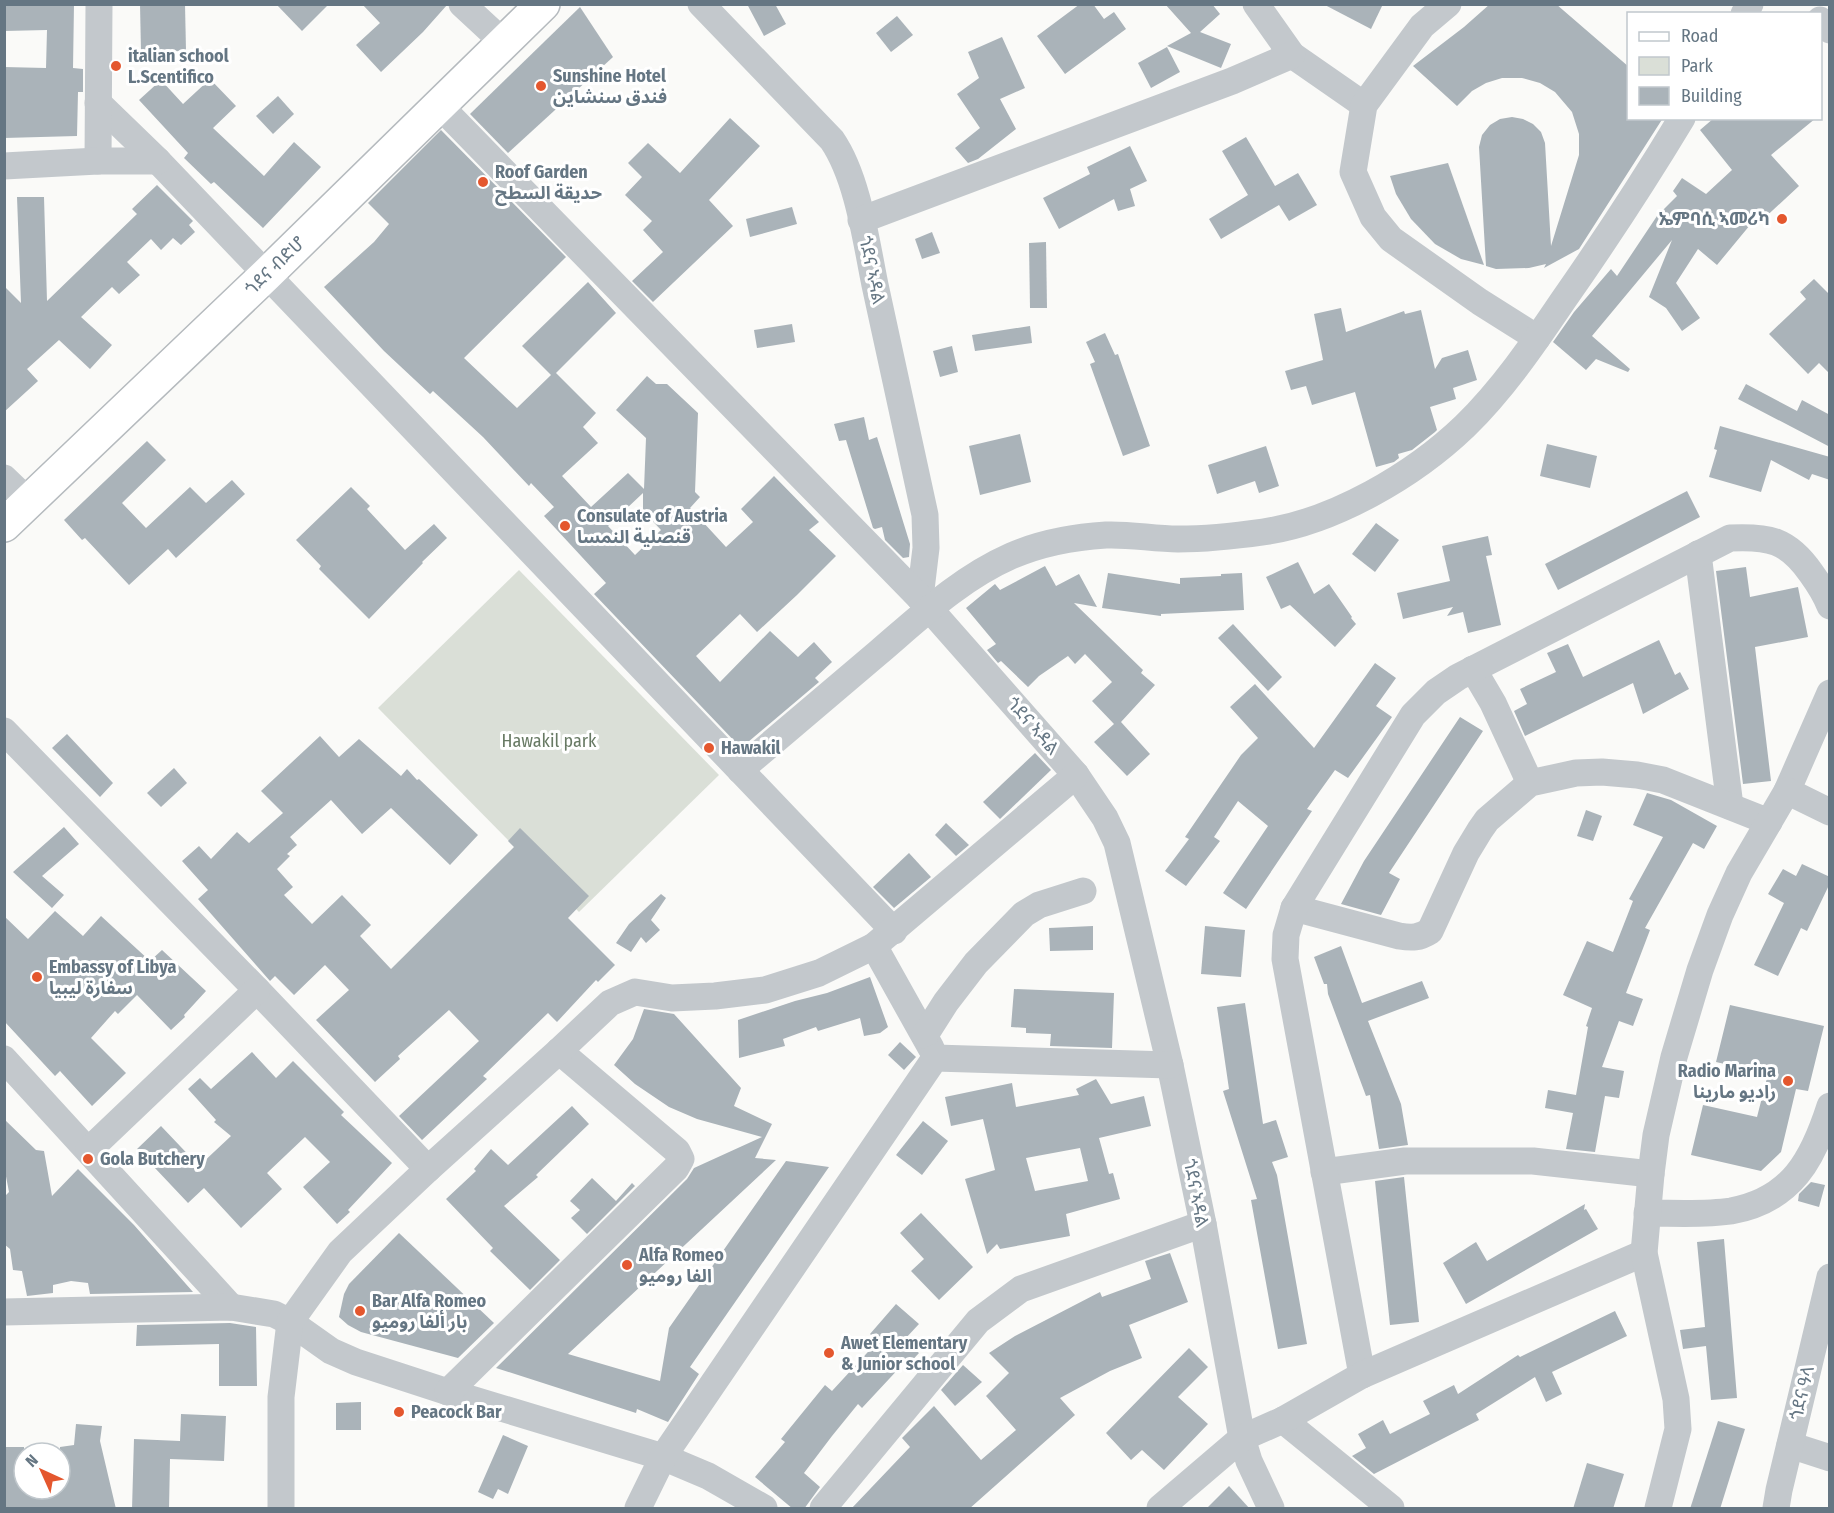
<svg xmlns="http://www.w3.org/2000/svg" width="1834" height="1513" font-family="'Fira Sans Condensed','Noto Sans Arabic','Noto Sans Ethiopic',sans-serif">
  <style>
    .green { fill: #dadfd7 }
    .building { fill: #aab3b9; fill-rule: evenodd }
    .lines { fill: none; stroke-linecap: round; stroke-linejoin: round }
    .major-casing { stroke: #b5babe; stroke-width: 36 }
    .minor { stroke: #c3c8cc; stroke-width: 27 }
    .major { stroke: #fff; stroke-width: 33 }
    .poi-dot { fill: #e4572e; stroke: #fff; stroke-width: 2 }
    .labels { text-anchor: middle; stroke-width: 6; stroke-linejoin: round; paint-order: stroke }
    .poi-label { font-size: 18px; font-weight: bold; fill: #657683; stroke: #fff; text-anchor: start }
    .street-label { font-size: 18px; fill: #657683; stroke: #fff }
    .park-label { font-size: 18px; fill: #687a64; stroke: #fff }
  </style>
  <rect width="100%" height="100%" fill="#fafaf8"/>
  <polygon class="green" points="519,570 719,775 579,912 378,708"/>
  <g class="building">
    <polygon points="4,4 74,4 73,68 83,69 83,92 78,92 77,136 4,138 4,67 46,68 47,30 4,31"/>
    <polygon points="140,4 185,4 186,51 141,52"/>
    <polygon points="276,4 329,4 302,31"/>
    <polygon points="362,4 447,4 447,5 423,32 381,72 356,45 380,23"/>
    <polygon points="747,4 775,4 786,24 764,36"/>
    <polygon points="1080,4 1093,4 1104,19 1114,12 1126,29 1065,74 1037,36"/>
    <polygon points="1165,4 1212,4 1220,14 1200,32 1231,44 1221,68 1167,46 1191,33"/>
    <polygon points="1323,4 1383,4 1371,29"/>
    <polygon points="1490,4 1556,4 1629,67 1629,118 1663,118 1579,249 1544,268 1546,264 1529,268 1496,269 1486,266 1479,147 1482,135 1490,125 1500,119 1512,117 1523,119 1533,124 1541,132 1545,143 1551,246 1579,155 1579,134 1572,112 1555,92 1540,83 1522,78 1502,78 1486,83 1472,91 1457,106 1413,66 1464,27"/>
    <polygon points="580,7 613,57 508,153 470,114"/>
    <polygon points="897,16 913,35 891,52 876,33"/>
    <polygon points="1002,37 1025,88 1000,99 1016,129 978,159 968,163 955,148 980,128 957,94 979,78 968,52"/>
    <polygon points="1167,47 1180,72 1151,88 1138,63"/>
    <polygon points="210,79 236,106 213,128 264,176 294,142 321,167 263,228 214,182 211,184 184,158 188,153 139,100 161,80 183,104"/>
    <polygon points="278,96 294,114 273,134 256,116"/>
    <polygon points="730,118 760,146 709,200 733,226 653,302 632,281 663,252 643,230 652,221 625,195 642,177 628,163 648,143 680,173"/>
    <polygon points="1714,118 1816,118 1771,155 1799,186 1759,223 1755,219 1717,265 1698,249 1676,283 1700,318 1682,331 1666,308 1649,297 1672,240 1592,336 1630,369 1628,372 1596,359 1586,370 1553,342 1574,312 1611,269 1617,276 1657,216 1677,196 1673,191 1682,178 1706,194 1732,170 1700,130"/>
    <path d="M441 130 566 257 464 358 517 408 551 375 522 346 588 282 616 313 556 373 596 413 583 427 598 443 562 476 591 507 628 473 644 489 646 438 616 410 647 376 656 384H667L698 413 695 492 700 497 690 508 726 547 753 522 741 509 774 476 819 522 809 530 836 556 797 595 757 632 740 614 696 656 720 682 770 631 798 657 814 642 832 662 815 678 819 682 741 748 594 594 606 583 544 516 554 507 531 483 529 486 483 437 433 391 430 394 384 351 324 287 374 242 389 224 368 203ZM643 493V511L661 530 635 555 608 526Z"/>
    <polygon points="1246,137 1275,186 1298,173 1317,205 1289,221 1279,205 1221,239 1209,219 1248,195 1222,151"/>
    <polygon points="1130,146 1147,181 1130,189 1135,206 1118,211 1114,199 1059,229 1043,198 1090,174 1087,167"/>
    <polygon points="1448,163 1484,265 1461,259 1435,244 1411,219 1396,194 1390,176"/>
    <polygon points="157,185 193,221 189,225 195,232 181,245 173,238 161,250 151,239 127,262 140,275 119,294 112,287 81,317 112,345 90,369 59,340 27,369 38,381 4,412 4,286 21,303 17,197 44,197 47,301 137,214 132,209"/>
    <polygon points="792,207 797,224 750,237 746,219"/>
    <polygon points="932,232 940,253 922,259 915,239"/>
    <polygon points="1046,242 1047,308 1030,308 1029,243"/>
    <polygon points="1814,279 1830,295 1830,374 1819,363 1808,374 1769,334 1806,299 1800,292"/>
    <polygon points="1341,308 1346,332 1404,311 1405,314 1421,310 1435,369 1442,358 1468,350 1477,380 1453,388 1456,399 1430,407 1437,430 1435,432 1412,450 1398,454 1399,458 1394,462 1376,467 1355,392 1312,405 1306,386 1291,390 1285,371 1323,360 1314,314"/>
    <polygon points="792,324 795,342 757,348 754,330"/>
    <polygon points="1030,326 1032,343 975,351 972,335"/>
    <polygon points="1105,333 1115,355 1118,354 1150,446 1123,456 1090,364 1095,362 1086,342"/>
    <polygon points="952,346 958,372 940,377 933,351"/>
    <polygon points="1746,384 1797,411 1802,400 1830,415 1830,447 1738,399"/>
    <polygon points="864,417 869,440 877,437 910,544 909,557 903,558 885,540 882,527 875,529 873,528 846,440 839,441 834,424"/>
    <polygon points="1720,426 1830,457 1830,480 1812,474 1809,480 1771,460 1761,492 1709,477 1717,450 1714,449"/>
    <polygon points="1020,434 1031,482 980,495 969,446"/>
    <polygon points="147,441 166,460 122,503 146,528 190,487 206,503 232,480 245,494 176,558 168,549 129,585 85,538 82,540 64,520"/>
    <polygon points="1547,444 1597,456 1590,488 1540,476"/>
    <polygon points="1266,446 1279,486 1259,493 1255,481 1217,494 1208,465"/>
    <polygon points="351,487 370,506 367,509 405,550 434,524 447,538 422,562 423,563 369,619 319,569 321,566 296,540"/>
    <polygon points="1687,491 1700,517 1558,590 1545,564"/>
    <polygon points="1376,523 1399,540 1375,572 1352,554"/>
    <polygon points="1488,536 1492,555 1486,556 1501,625 1468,633 1463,612 1447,616 1453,607 1403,619 1397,593 1450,581 1442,546"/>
    <polygon points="1298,562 1314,594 1329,584 1352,617 1351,618 1356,624 1335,647 1290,605 1281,609 1266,577"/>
    <polygon points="1045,566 1056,586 1079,574 1097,607 1074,603 1143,670 1141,673 1155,685 1121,722 1150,754 1127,776 1094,742 1114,724 1092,701 1112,682 1085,654 1075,664 1068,656 1039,676 1028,687 1001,661 998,663 987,650 996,644 966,608 995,584 1000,590"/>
    <polygon points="1746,567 1750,597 1798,587 1808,637 1755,647 1771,781 1743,784 1716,571"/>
    <polygon points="1108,573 1180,584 1180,578 1221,576 1221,574 1242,573 1244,610 1161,614 1161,616 1102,608"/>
    <polygon points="1233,624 1282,677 1268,691 1218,638"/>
    <polygon points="1659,640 1675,675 1680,672 1689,689 1643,714 1633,683 1525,736 1514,711 1527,704 1520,689 1556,672 1547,653 1568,644 1583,677"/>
    <polygon points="1375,663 1396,678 1376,706 1392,717 1348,778 1335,770 1307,809 1312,811 1246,909 1223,893 1268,826 1238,801 1214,837 1220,841 1186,886 1165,871 1189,839 1185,837 1241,755 1258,738 1230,707 1255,684 1314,748"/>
    <polygon points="1460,717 1483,731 1389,873 1400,879 1381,915 1341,904 1364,861"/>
    <polygon points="67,734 113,783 100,797 52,748"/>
    <polygon points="320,736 339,757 359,739 401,776 407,769 417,780 419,779 478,835 450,865 391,808 362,834 331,800 290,837 297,845 287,854 290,856 277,869 293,887 284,895 312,924 342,895 371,925 360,936 391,969 514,847 508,841 520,828 589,896 568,918 615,965 598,982 596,980 557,1022 548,1013 483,1076 487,1079 422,1140 399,1116 479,1041 449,1010 398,1056 400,1059 375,1082 316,1020 349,990 325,965 294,995 275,976 270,981 198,899 208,890 182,861 199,846 211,859 237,832 249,843 283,813 261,791"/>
    <polygon points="1035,753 1051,770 1000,819 983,802"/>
    <polygon points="174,768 187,783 161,807 147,793"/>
    <polygon points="1647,793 1671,800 1717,826 1704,849 1693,843 1645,928 1650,930 1626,993 1643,999 1633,1026 1619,1021 1602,1067 1624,1071 1619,1098 1605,1096 1595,1152 1566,1149 1573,1113 1545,1108 1548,1090 1576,1095 1588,1027 1586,1026 1592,1008 1563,995 1587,941 1613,952 1633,901 1629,899 1663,837 1633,825"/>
    <polygon points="1586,810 1602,816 1593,841 1577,836"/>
    <polygon points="946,823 969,845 956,856 935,835"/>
    <polygon points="64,827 79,844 42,876 64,895 52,908 13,872"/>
    <polygon points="909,853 931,877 894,908 873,887"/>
    <polygon points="1802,864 1830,877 1830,883 1807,931 1801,928 1778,976 1754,965 1784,903 1768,894 1783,869 1796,876"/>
    <polygon points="661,894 666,898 651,920 660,930 646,943 641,937 631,952 616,943 629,924"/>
    <polygon points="55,911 83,936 101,916 150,961 162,950 206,991 184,1015 185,1017 171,1030 137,995 118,1014 115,1011 91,1038 126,1073 92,1106 60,1071 55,1076 4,1021 4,916 28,939"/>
    <polygon points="1093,926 1093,950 1050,951 1049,928"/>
    <polygon points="1205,926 1245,930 1241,977 1201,974"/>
    <polygon points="1341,946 1362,1003 1422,981 1429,998 1368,1021 1401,1104 1408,1145 1379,1149 1370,1095 1366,1096 1328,994 1327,984 1324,984 1314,957"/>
    <polygon points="870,977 888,1027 880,1033 864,1036 860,1018 818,1031 816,1027 783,1039 785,1046 739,1058 738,1020 795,1001 827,993"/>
    <polygon points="1014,989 1114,993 1112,1048 1050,1046 1051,1034 1026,1033 1026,1028 1011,1027"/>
    <polygon points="1245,1003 1263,1124 1276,1120 1288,1157 1272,1162 1277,1175 1307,1344 1278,1349 1251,1200 1257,1199 1223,1091 1229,1089 1217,1007"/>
    <polygon points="1730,1005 1824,1026 1808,1091 1796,1089 1781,1152 1761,1171 1691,1155 1703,1105 1757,1117 1768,1074 1716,1062"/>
    <polygon points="644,1009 674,1014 741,1088 734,1106 772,1124 755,1158 776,1160 568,1354 660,1381 669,1328 786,1161 829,1167 690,1367 699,1374 668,1422 637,1409 636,1413 496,1368 687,1179 694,1168 762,1137 697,1119 669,1107 635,1084 614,1065 633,1039"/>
    <polygon points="900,1042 916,1057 904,1070 888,1055"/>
    <polygon points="252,1052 276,1078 293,1061 344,1112 341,1115 392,1163 348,1210 350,1212 337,1224 303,1187 330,1162 305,1137 267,1173 282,1189 241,1228 204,1188 188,1203 137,1149 161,1126 199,1166 231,1136 214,1122 216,1120 188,1089 200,1078 211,1089"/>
    <path d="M1096 1079 1111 1104 1144 1096 1151 1126 1099 1138 1109 1174 1113 1173 1120 1199 1066 1214 1070 1236 1000 1249 997 1244 987 1254 965 1179 995 1170 983 1119 951 1126 945 1097 1012 1083 1016 1107 1079 1095 1076 1089ZM1080 1148 1088 1181 1035 1191 1026 1158Z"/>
    <polygon points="572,1106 589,1124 536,1175 538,1177 504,1206 560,1260 530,1290 490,1251 493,1248 446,1199 476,1171 474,1169 491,1149 508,1165"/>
    <polygon points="4,1119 36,1150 44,1151 52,1196 78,1169 134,1225 193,1292 90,1294 88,1283 71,1281 53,1285 53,1293 27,1296 22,1271 13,1270 10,1249 4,1244 4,1197 9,1192 4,1166"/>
    <polygon points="923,1121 948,1141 922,1175 896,1155"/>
    <polygon points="1404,1177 1419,1322 1390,1325 1375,1181"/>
    <polygon points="592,1178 616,1201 632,1183 635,1186 587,1234 571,1218 580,1210 570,1201"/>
    <polygon points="1811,1182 1825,1185 1819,1207 1798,1201 1799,1194"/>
    <polygon points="1585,1204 1584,1210 1586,1209 1598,1229 1466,1304 1443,1263 1476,1242 1487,1261"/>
    <polygon points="921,1213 973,1267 939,1300 911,1271 924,1259 900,1233"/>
    <polygon points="399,1233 494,1323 458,1358 361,1332 348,1325 339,1317 344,1294 349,1284"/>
    <polygon points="1724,1239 1737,1398 1711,1400 1706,1346 1683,1349 1680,1330 1705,1327 1697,1242"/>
    <polygon points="1170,1253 1188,1302 1129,1325 1142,1358 1110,1371 1060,1398 1075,1415 969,1509 851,1509 910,1447 902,1438 934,1406 981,1460 1016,1430 986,1396 1009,1373 989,1353 1015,1336 1100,1292 1102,1297 1151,1279 1145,1261"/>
    <polygon points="896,1304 919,1324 904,1340 919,1353 906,1367 903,1364 862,1408 858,1404 832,1436 804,1473 820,1487 804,1509 793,1509 755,1477 785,1442 781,1439 825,1385 832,1391 878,1341 870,1334"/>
    <polygon points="1615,1311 1627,1336 1552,1372 1562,1394 1546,1402 1535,1377 1476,1414 1479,1420 1374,1474 1352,1456 1366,1448 1358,1434 1383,1420 1390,1434 1430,1414 1423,1401 1454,1385 1458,1394 1518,1355 1520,1357"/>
    <polygon points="230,1323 256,1327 257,1386 219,1386 219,1344 136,1346 137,1325"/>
    <polygon points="1189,1348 1208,1367 1178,1397 1208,1424 1164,1470 1142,1450 1131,1460 1106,1433"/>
    <polygon points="963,1365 982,1382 955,1406 941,1390"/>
    <polygon points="361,1402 361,1430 336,1430 336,1403"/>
    <polygon points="181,1414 226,1416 224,1461 170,1459 169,1509 132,1509 134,1439 180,1441"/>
    <polygon points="1718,1421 1745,1429 1720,1509 1690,1509"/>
    <polygon points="76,1424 102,1426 100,1441 116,1509 4,1509 4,1447 24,1447 24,1489 60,1489 60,1447 74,1445"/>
    <polygon points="503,1435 528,1446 508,1494 498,1489 493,1499 478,1492"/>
    <polygon points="1587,1463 1624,1474 1613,1509 1573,1509"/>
    <polygon points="1229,1486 1250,1509 1206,1509"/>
  </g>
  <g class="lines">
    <defs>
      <polyline id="major" points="4,525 266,275 543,4"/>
    </defs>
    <use href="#major" class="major-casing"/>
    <g class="minor">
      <polyline points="462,4 503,42"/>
      <path d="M701 4 832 140C858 178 866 241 875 285 892 362 908 438 925 515L926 548 920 598 1076 775 1105 818 1117 843 1170 1065 1203 1224 1242 1438 1249 1461 1271 1508"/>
      <polyline points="1256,4 1292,55 1364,105"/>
      <polyline points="1448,4 1422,26 1364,105 1353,172 1373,217 1391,239 1480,302 1537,338"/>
      <polyline points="1744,14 1750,4"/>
      <polyline points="1820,20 1830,30"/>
      <polyline points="98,103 158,161 894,931"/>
      <polyline points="439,105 920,598"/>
      <polyline points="98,161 99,4"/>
      <polyline points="4,166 98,161 158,161"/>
      <polyline points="861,220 1232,81 1292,55"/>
      <polyline points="4,478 28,501"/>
      <polyline points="1698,554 1730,806"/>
      <polyline points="1473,669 1493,703 1530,783"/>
      <polyline points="4,731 257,990 428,1169"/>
      <path d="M740 770C787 730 833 691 879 652 921 616 961 578 1011 556 1041 543 1073 537 1106 535 1130 534 1154 539 1178 539 1207 539 1235 536 1263 532 1334 522 1414 475 1465 426 1502 390 1533 345 1562 302 1604 242 1644 181 1682 118"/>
      <polyline points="1787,791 1830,693"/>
      <path d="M1294 908 1399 936C1412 938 1419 938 1430 931L1466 853 1480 830 1487 820 1530 783 1576 773 1602 772 1637 775 1663 780 1769 822"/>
      <polyline points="874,946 931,1048"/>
      <polyline points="925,1035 946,1002 976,963 1024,914 1039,905 1083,891"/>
      <polyline points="4,1059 231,1307"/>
      <polyline points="89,1150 257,990"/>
      <polyline points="1324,1172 1405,1161 1533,1161 1651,1174"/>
      <path d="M1647 1213C1674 1213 1705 1215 1731 1211 1792 1200 1813 1159 1830 1106"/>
      <polyline points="4,1312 231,1307 274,1314 290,1322 331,1351 356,1362 448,1392 663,1457 708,1476 764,1508"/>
      <path d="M1362 1375 1285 959 1286 935 1294 908 1413 715 1436 692 1458 677 1730 538C1769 536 1788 540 1811 573 1819 584 1825 593 1830 606"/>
      <polyline points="448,1392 676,1168 681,1159 677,1151 559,1051"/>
      <polyline points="1283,1420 1391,1508"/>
      <polyline points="1790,1445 1830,1458"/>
      <polyline points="281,1508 281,1397 290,1322 340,1252 428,1169 559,1051 610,1003 635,992 672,998 715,996 765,990 819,973 874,946 1076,775"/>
      <polyline points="638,1508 663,1457 935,1058 1170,1065"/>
      <polyline points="823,1508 978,1321 1021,1289 1203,1224"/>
      <polyline points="1160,1508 1242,1438 1283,1420 1362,1375 1644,1253"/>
      <polyline points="1658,1508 1678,1429 1676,1399 1644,1253 1651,1174 1656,1135 1674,1057 1700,970 1720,915 1739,873 1787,791 1830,812"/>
      <polyline points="1776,1508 1779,1490 1830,1277"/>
    </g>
    <use href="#major" class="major"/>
  </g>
  <g class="poi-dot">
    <circle cx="116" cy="66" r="6"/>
    <circle cx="541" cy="86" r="6"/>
    <circle cx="483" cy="182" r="6"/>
    <circle cx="1782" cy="219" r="6"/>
    <circle cx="565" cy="526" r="6"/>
    <circle cx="709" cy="748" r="6"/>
    <circle cx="37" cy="977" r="6"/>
    <circle cx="1788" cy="1081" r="6"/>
    <circle cx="88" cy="1159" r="6"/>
    <circle cx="627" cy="1265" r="6"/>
    <circle cx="360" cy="1311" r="6"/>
    <circle cx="829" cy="1353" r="6"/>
    <circle cx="399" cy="1412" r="6"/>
  </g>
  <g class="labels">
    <g class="poi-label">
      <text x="128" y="62">italian school<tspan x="128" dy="21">L.Scentifico</tspan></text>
      <text x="553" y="82">Sunshine Hotel<tspan x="553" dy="21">فندق سنشاين</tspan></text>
      <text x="495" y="178">Roof Garden<tspan x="495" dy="21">حديقة السطح</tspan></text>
      <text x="1770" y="225" text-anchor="end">ኤምባሲ ኣመሪካ</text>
      <text x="577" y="522">Consulate of Austria<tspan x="577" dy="21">قنصلية النمسا</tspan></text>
      <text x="721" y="754">Hawakil</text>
      <text x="49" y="973">Embassy of Libya<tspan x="49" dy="21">سفارة ليبيا</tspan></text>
      <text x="1776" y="1077" text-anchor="end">Radio Marina<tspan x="1776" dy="21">راديو مارينا</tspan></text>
      <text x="100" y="1165">Gola Butchery</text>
      <text x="639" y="1261">Alfa Romeo<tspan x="639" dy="21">الفا روميو</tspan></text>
      <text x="372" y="1307">Bar Alfa Romeo<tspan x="372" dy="21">بار ألفا روميو</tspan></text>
      <text x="841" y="1349">Awet Elementary<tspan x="841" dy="21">&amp; Junior school</tspan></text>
      <text x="411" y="1418">Peacock Bar</text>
    </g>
    <g class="street-label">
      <text transform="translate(275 266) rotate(-44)" y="6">ጎደና ብድሆ</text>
      <text transform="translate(872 270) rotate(78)" y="6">ጎደና ኣዳል</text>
      <text transform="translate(1033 726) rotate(49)" y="6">ጎደና ኣዳል</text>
      <text transform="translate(1196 1193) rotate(79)" y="6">ጎደና ኣዳል</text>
      <text transform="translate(1802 1393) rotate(-77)" y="6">ጎደና ዓላ</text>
    </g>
    <g class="park-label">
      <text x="549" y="747">Hawakil park</text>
    </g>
  </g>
  <rect width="1834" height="1513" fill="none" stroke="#657683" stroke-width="12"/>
  <rect x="1627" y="12" width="195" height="108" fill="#ffffff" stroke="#c1c8cd" stroke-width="1.5"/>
  <rect x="1639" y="32" width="30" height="9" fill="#ffffff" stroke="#c1c8cd" stroke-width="1.5"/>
  <text x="1681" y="42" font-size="18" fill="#657683">Road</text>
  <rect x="1639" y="57" width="30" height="18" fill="#dadfd7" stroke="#c1c8cd" stroke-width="1.5"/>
  <text x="1681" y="72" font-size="18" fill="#657683">Park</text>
  <rect x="1639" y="87" width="30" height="18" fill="#aab3b9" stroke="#c1c8cd" stroke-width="1.5"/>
  <text x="1681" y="102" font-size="18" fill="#657683">Building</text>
  <g transform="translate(42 1471) rotate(315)"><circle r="28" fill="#ffffff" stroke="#c1c8cd" stroke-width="1.5"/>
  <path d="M0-4.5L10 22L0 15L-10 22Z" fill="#e4572e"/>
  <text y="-9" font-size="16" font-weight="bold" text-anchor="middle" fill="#657683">N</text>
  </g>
</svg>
